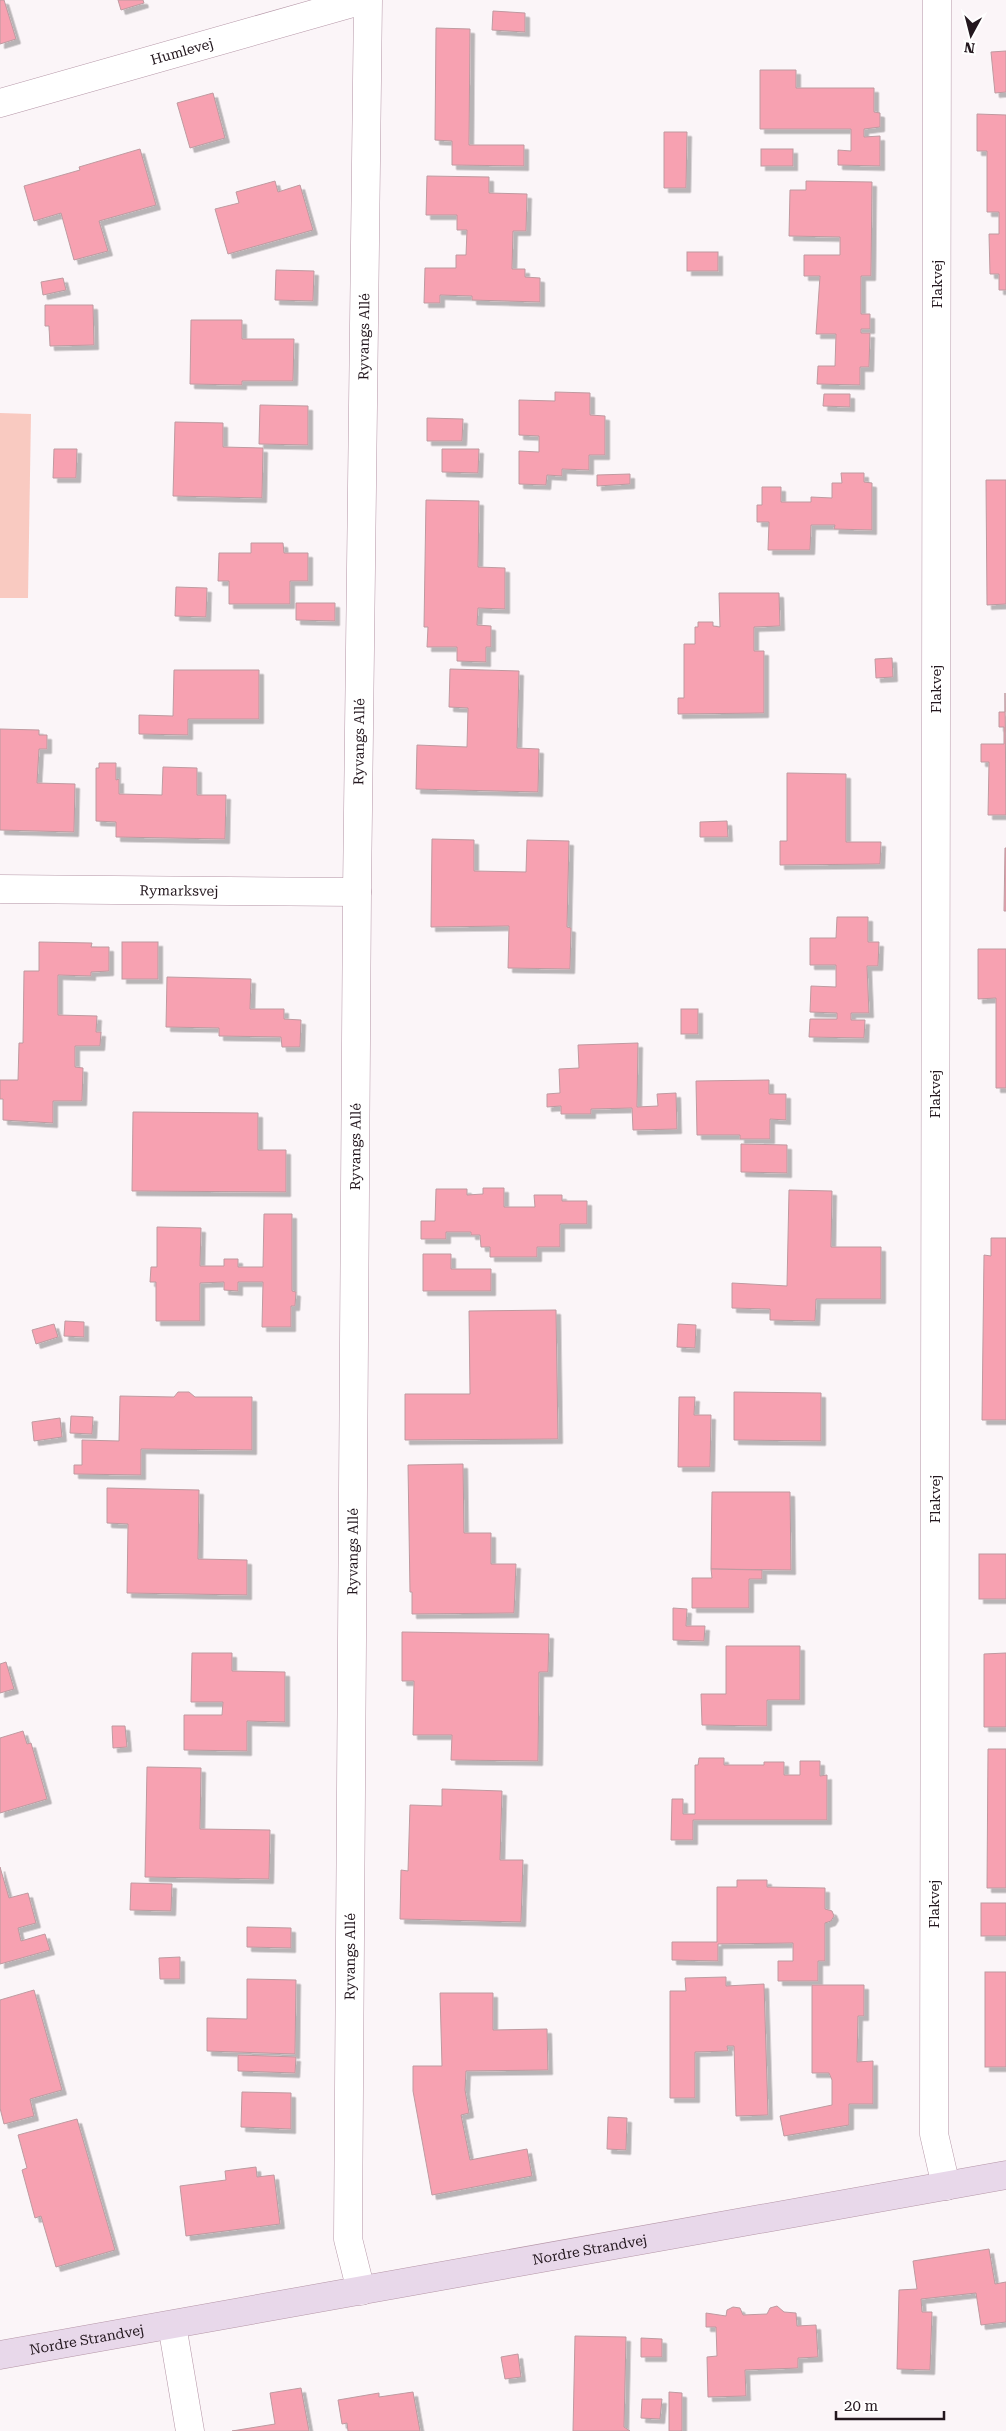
<svg xmlns="http://www.w3.org/2000/svg" width="1006" height="2431" font-family="'Roboto Serif',serif">
  <style>
    .green { fill: #f9cac1 }
    .building { fill: #f7a1b1; stroke: #be9aa0; filter: url(#shadow) }
    .lines { fill: none; stroke-linecap: round; stroke-linejoin: round }
    .street-casing { stroke: #b596a7; stroke-width: 29 }
    .secondary-casing { stroke: #b596a7; stroke-width: 29 }
    .street { stroke: #fff; stroke-width: 28 }
    .secondary { stroke: #e8d8ea; stroke-width: 28 }
    .labels { text-anchor: middle; stroke-width: 5; stroke-linejoin: round; paint-order: stroke }
    .street-label { font-size: 14px; fill: #23171e; stroke: #fff }
  </style>
  <defs>
    <filter id="shadow"><feDropShadow dx="4.5" dy="4.5" stdDeviation="0" flood-color="#0004"/></filter>
  </defs>
  <rect width="100%" height="100%" fill="#fbf5f8"/>
  <polygon class="green" points="0,413 31,414 28,598 0,598"/>
  <g class="building">
    <polygon points="0,0 4,0 16,39 0,44"/>
    <polygon points="118,0 143,0 144,3 121,10"/>
    <polygon points="493,11 525,13 525,32 492,30"/>
    <polygon points="436,28 470,29 469,145 524,145 524,166 452,165 452,141 435,140"/>
    <polygon points="1006,51 1006,92 995,93 991,52"/>
    <polygon points="760,70 796,70 796,88 874,88 874,112 880,113 880,127 864,129 864,137 880,136 880,166 838,165 838,150 851,151 851,129 760,129"/>
    <polygon points="213,93 225,138 190,148 177,103"/>
    <polygon points="977,114 1006,115 1006,290 999,290 999,274 990,274 989,234 999,234 999,212 987,212 987,151 977,151"/>
    <polygon points="664,132 687,132 686,188 664,188"/>
    <polygon points="140,149 156,205 99,221 108,251 74,260 61,213 34,221 24,186 80,170 79,167"/>
    <rect x="761" y="149" width="32" height="17"/>
    <polygon points="427,176 489,177 489,193 527,194 526,231 513,231 512,269 525,269 525,277 540,278 540,302 472,300 472,296 440,295 440,303 424,303 425,268 456,268 456,255 466,255 467,230 457,230 457,215 426,215"/>
    <polygon points="275,181 278,192 300,185 313,230 228,254 215,209 239,203 236,192"/>
    <polygon points="806,181 872,182 871,276 861,276 861,314 870,314 870,329 861,329 861,333 870,333 869,367 860,367 860,385 817,384 818,366 835,366 836,334 816,334 820,276 804,276 804,255 840,255 840,237 789,236 790,190 806,190"/>
    <rect x="687" y="252" width="31" height="19"/>
    <polygon points="276,270 314,271 313,301 275,300"/>
    <polygon points="63,278 66,290 43,295 41,282"/>
    <polygon points="45,305 93,305 94,345 50,346 49,326 45,326"/>
    <polygon points="191,320 242,320 242,339 294,339 293,381 242,381 242,385 190,384"/>
    <polygon points="555,392 590,393 590,415 605,416 605,455 589,455 589,470 562,469 562,476 547,475 546,485 519,484 519,451 539,452 539,436 519,435 519,400 555,401"/>
    <polygon points="824,394 850,394 850,407 823,406"/>
    <polygon points="260,405 308,406 308,445 259,444"/>
    <polygon points="427,418 463,419 462,441 427,441"/>
    <polygon points="175,422 223,423 223,447 263,448 262,498 173,496"/>
    <polygon points="54,449 77,449 76,478 53,478"/>
    <polygon points="442,449 479,449 478,473 442,472"/>
    <polygon points="841,473 864,473 864,482 872,483 872,530 834,529 835,525 811,525 810,550 768,550 769,522 757,522 757,505 762,505 762,487 781,487 781,502 811,502 811,497 832,498 832,483 842,483"/>
    <polygon points="630,474 630,484 597,486 597,475"/>
    <polygon points="986,480 1006,480 1006,604 987,605"/>
    <polygon points="426,500 479,501 478,567 505,568 505,609 478,608 477,625 491,626 491,647 486,647 486,662 457,661 457,647 427,647 428,627 424,627"/>
    <polygon points="251,543 283,543 284,553 308,553 308,581 290,581 290,604 229,604 229,581 218,581 219,553 251,553"/>
    <polygon points="176,587 207,588 206,617 175,616"/>
    <polygon points="719,593 779,593 780,626 754,627 754,651 764,651 764,713 678,714 678,698 684,698 684,644 695,644 695,627 698,627 698,622 713,622 713,626 720,627"/>
    <polygon points="296,603 335,603 335,621 296,620"/>
    <polygon points="892,658 893,677 876,678 875,659"/>
    <polygon points="450,669 519,671 517,748 539,749 538,792 416,789 417,745 467,747 468,708 449,707"/>
    <polygon points="174,670 259,670 259,719 188,719 188,735 139,734 139,715 173,716"/>
    <polygon points="1005,693 1006,815 988,815 989,762 981,762 981,744 1004,744 1004,727 999,727 999,712 1005,712"/>
    <polygon points="0,729 39,730 39,735 47,735 47,749 39,749 37,783 75,784 74,832 0,830"/>
    <polygon points="99,763 116,763 116,780 119,779 119,794 162,795 163,767 197,768 197,795 226,795 225,839 116,837 116,822 96,821 96,768 99,768"/>
    <polygon points="787,773 846,774 846,842 881,842 880,864 780,865 780,841 787,841"/>
    <polygon points="727,821 728,837 700,837 700,822"/>
    <polygon points="432,839 474,840 474,871 526,872 527,840 569,841 567,927 571,928 570,969 508,968 509,926 431,927"/>
    <polygon points="1005,848 1006,848 1006,911 1004,911"/>
    <polygon points="837,917 868,917 868,942 879,942 878,966 867,966 869,1013 851,1013 851,1020 865,1020 864,1038 809,1037 810,1019 837,1019 837,1013 810,1012 811,986 836,987 836,965 810,965 810,938 836,938"/>
    <polygon points="39,942 92,943 91,947 109,947 109,971 91,972 91,976 58,975 58,1015 97,1016 96,1032 101,1032 100,1046 75,1046 75,1067 83,1068 82,1101 53,1101 53,1123 3,1120 3,1099 0,1099 0,1080 18,1080 19,1043 23,1043 24,971 39,971"/>
    <rect x="122" y="942" width="36" height="37"/>
    <polygon points="978,949 1006,949 1006,1088 996,1088 996,998 978,999"/>
    <polygon points="167,977 251,979 250,1009 284,1009 284,1019 301,1020 300,1047 282,1047 281,1037 219,1036 219,1028 166,1027"/>
    <rect x="681" y="1009" width="17" height="25"/>
    <polygon points="638,1043 637,1107 658,1106 657,1094 676,1093 677,1129 633,1130 632,1108 591,1109 591,1114 561,1114 561,1106 547,1107 547,1094 560,1093 559,1069 579,1068 578,1045"/>
    <polygon points="769,1080 769,1094 786,1094 786,1120 770,1119 770,1139 740,1139 740,1135 697,1135 696,1081"/>
    <polygon points="133,1112 258,1113 258,1150 286,1150 286,1192 132,1191"/>
    <polygon points="741,1144 787,1145 787,1173 741,1172"/>
    <polygon points="483,1188 504,1188 504,1207 535,1207 534,1195 562,1195 562,1201 587,1201 587,1224 560,1224 560,1247 537,1247 537,1257 490,1257 490,1247 481,1247 480,1235 471,1235 471,1232 446,1232 446,1239 421,1239 421,1221 435,1221 436,1189 467,1189 467,1195 483,1194"/>
    <polygon points="789,1190 832,1191 831,1247 881,1247 881,1299 816,1299 815,1321 770,1320 770,1309 732,1308 732,1283 787,1286"/>
    <polygon points="264,1214 292,1214 292,1291 296,1292 295,1306 291,1306 291,1327 262,1327 263,1282 238,1282 238,1291 224,1290 224,1282 200,1283 200,1321 156,1321 156,1282 150,1282 151,1267 157,1267 157,1227 201,1228 200,1266 224,1266 224,1259 238,1259 238,1267 263,1267"/>
    <polygon points="991,1238 1006,1238 1006,1420 982,1420 984,1255 991,1256"/>
    <polygon points="423,1254 451,1254 451,1269 491,1269 491,1291 423,1291"/>
    <polygon points="556,1310 558,1439 405,1440 405,1394 470,1394 469,1311"/>
    <polygon points="65,1321 84,1322 84,1337 64,1336"/>
    <polygon points="54,1324 58,1337 36,1344 32,1330"/>
    <polygon points="678,1324 696,1325 695,1348 677,1347"/>
    <polygon points="178,1392 189,1392 195,1397 252,1397 252,1450 141,1449 141,1475 74,1474 74,1465 82,1465 82,1440 119,1441 120,1396 174,1397"/>
    <polygon points="734,1392 821,1393 821,1441 734,1440"/>
    <polygon points="679,1397 695,1397 694,1415 711,1415 710,1467 678,1467"/>
    <polygon points="71,1416 93,1417 92,1434 70,1433"/>
    <polygon points="60,1418 62,1437 34,1441 32,1422"/>
    <polygon points="463,1464 464,1533 491,1533 491,1564 516,1564 514,1613 412,1614 412,1592 410,1592 408,1465"/>
    <polygon points="107,1488 199,1490 198,1559 247,1560 247,1595 127,1593 128,1524 107,1523"/>
    <polygon points="712,1492 790,1492 791,1570 711,1569"/>
    <rect x="979" y="1554" width="27" height="45"/>
    <polygon points="711,1569 762,1570 762,1579 749,1579 749,1608 692,1608 692,1578 712,1578"/>
    <polygon points="673,1608 687,1609 686,1626 705,1626 704,1641 673,1640"/>
    <polygon points="402,1632 549,1634 548,1672 539,1672 538,1761 451,1760 452,1735 413,1735 414,1681 402,1681"/>
    <polygon points="726,1646 800,1646 800,1700 767,1700 767,1726 702,1725 701,1694 726,1694"/>
    <polygon points="192,1653 232,1653 232,1671 285,1672 285,1722 247,1721 247,1751 184,1750 184,1715 222,1715 223,1702 191,1702"/>
    <polygon points="1006,1653 1006,1727 984,1727 984,1654"/>
    <polygon points="6,1662 14,1689 0,1693 0,1664"/>
    <polygon points="112,1726 125,1726 127,1747 113,1748"/>
    <polygon points="23,1731 27,1744 31,1743 47,1799 0,1813 0,1738"/>
    <polygon points="988,1749 1006,1749 1006,1888 987,1888"/>
    <polygon points="699,1758 724,1758 724,1765 764,1765 764,1762 784,1762 784,1775 800,1775 800,1761 820,1761 820,1776 827,1775 827,1820 693,1820 693,1840 671,1840 672,1799 683,1799 683,1814 695,1814 695,1765 698,1765"/>
    <polygon points="147,1767 201,1768 200,1829 270,1830 269,1879 145,1877"/>
    <polygon points="442,1789 502,1791 500,1860 523,1860 521,1922 400,1919 401,1870 408,1871 410,1805 442,1806"/>
    <polygon points="0,1867 9,1898 28,1893 36,1923 18,1928 21,1941 45,1934 50,1950 0,1964"/>
    <polygon points="737,1880 767,1880 767,1887 825,1888 825,1909 832,1911 834,1916 831,1921 825,1923 825,1961 818,1961 818,1981 778,1981 778,1961 793,1961 793,1943 718,1944 718,1961 672,1960 672,1942 717,1942 717,1887 737,1887"/>
    <polygon points="131,1883 172,1884 171,1911 130,1910"/>
    <rect x="981" y="1903" width="25" height="33"/>
    <polygon points="247,1927 291,1928 291,1948 247,1947"/>
    <polygon points="180,1957 180,1979 160,1979 159,1958"/>
    <rect x="985" y="1972" width="21" height="95"/>
    <polygon points="726,1977 726,1986 764,1984 768,2115 736,2116 734,2046 727,2046 728,2051 695,2052 695,2098 670,2098 670,1991 686,1991 685,1978"/>
    <polygon points="247,1979 296,1980 295,2054 207,2051 207,2018 247,2019"/>
    <polygon points="812,1985 864,1985 864,2016 858,2016 857,2062 873,2061 873,2104 849,2104 849,2125 784,2136 780,2116 832,2105 832,2080 829,2073 812,2073"/>
    <polygon points="34,1990 62,2090 30,2099 34,2116 4,2124 0,2108 0,2000"/>
    <polygon points="440,1993 493,1993 493,2030 547,2029 548,2070 466,2071 465,2090 469,2113 461,2115 470,2160 527,2149 532,2176 432,2195 413,2091 413,2066 442,2066"/>
    <polygon points="238,2055 296,2057 295,2073 238,2071"/>
    <polygon points="242,2092 291,2093 291,2129 241,2127"/>
    <polygon points="608,2117 627,2118 626,2150 607,2149"/>
    <polygon points="77,2119 115,2250 56,2267 41,2216 35,2218 22,2170 27,2168 18,2135"/>
    <polygon points="256,2167 257,2177 274,2175 280,2224 186,2236 180,2186 226,2180 225,2171"/>
    <polygon points="989,2249 995,2284 1006,2282 1006,2322 981,2325 976,2293 921,2299 922,2312 932,2312 930,2370 897,2369 899,2290 917,2289 913,2261"/>
    <polygon points="777,2306 784,2312 796,2313 797,2326 816,2325 818,2357 798,2358 798,2368 745,2370 746,2396 708,2397 707,2357 717,2356 716,2327 706,2327 706,2313 726,2316 727,2310 733,2307 740,2308 743,2315 767,2314 770,2308"/>
    <polygon points="575,2336 626,2337 624,2427 630,2431 573,2431"/>
    <polygon points="641,2338 662,2339 662,2357 641,2357"/>
    <polygon points="518,2354 521,2377 505,2379 501,2357"/>
    <polygon points="301,2388 309,2431 232,2431 275,2424 270,2393"/>
    <polygon points="413,2392 420,2431 348,2431 347,2423 342,2424 338,2400 379,2393 379,2397"/>
    <polygon points="669,2392 682,2393 682,2431 669,2431"/>
    <polygon points="642,2399 662,2399 660,2419 641,2418"/>
  </g>
  <g class="lines">
    <defs>
      <g id="street">
        <polyline points="937,0 934,2134 946,2186"/>
        <path id="s1" d="M0 103 363 0"/>
        <path id="s2" d="M0 889 357 892"/>
        <path id="s3" d="M361 2291 348 2239 357 892 368 0"/>
        <polyline points="172,2325 190,2431"/>
      </g>
      <g id="secondary">
        <path id="s4" d="M0 2355 1006 2175"/>
      </g>
    </defs>
    <use href="#street" class="street-casing"/>
    <use href="#secondary" class="secondary-casing"/>
    <use href="#street" class="street"/>
    <use href="#secondary" class="secondary"/>
  </g>
  <g class="labels">
    <g class="street-label">
      <text dy="5" stroke="none"><textPath href="#s1" startOffset="189">Humlevej</textPath></text>
      <text transform="translate(937 284) rotate(-90)" y="5">Flakvej</text>
      <text dy="5" stroke="none"><textPath href="#s3" startOffset="1956">Ryvangs Allé</textPath></text>
      <text transform="translate(936 689) rotate(-90)" y="5">Flakvej</text>
      <text dy="5" stroke="none"><textPath href="#s3" startOffset="1551">Ryvangs Allé</textPath></text>
      <text dy="5" stroke="none"><textPath href="#s2" startOffset="179">Rymarksvej</textPath></text>
      <text transform="translate(935 1094) rotate(-90)" y="5">Flakvej</text>
      <text dy="5" stroke="none"><textPath href="#s3" startOffset="1146">Ryvangs Allé</textPath></text>
      <text transform="translate(935 1499) rotate(-90)" y="5">Flakvej</text>
      <text dy="5" stroke="none"><textPath href="#s3" startOffset="741">Ryvangs Allé</textPath></text>
      <text transform="translate(934 1904) rotate(-90)" y="5">Flakvej</text>
      <text dy="5" stroke="none"><textPath href="#s3" startOffset="336">Ryvangs Allé</textPath></text>
      <text dy="5" stroke="none"><textPath href="#s4" startOffset="599">Nordre Strandvej</textPath></text>
      <text dy="5" stroke="none"><textPath href="#s4" startOffset="88">Nordre Strandvej</textPath></text>
    </g>
  </g>
  <g transform="translate(971 35) rotate(187)" stroke="#ffffff" stroke-width="4" paint-order="stroke">
  <path d="M0-4L9 19L0 12L-9 19Z" fill="#23171e"/>
  <text y="-8" font-size="14" font-weight="bold" text-anchor="middle" fill="#23171e">N</text>
  </g>
  <path d="M836 2411v8h108v-8" fill="none" stroke="#23171e" stroke-width="2.5"/>
  <text x="844" y="2411" font-size="15" fill="#23171e" stroke="#ffffff" stroke-width="4" paint-order="stroke">20 m</text>
</svg>
